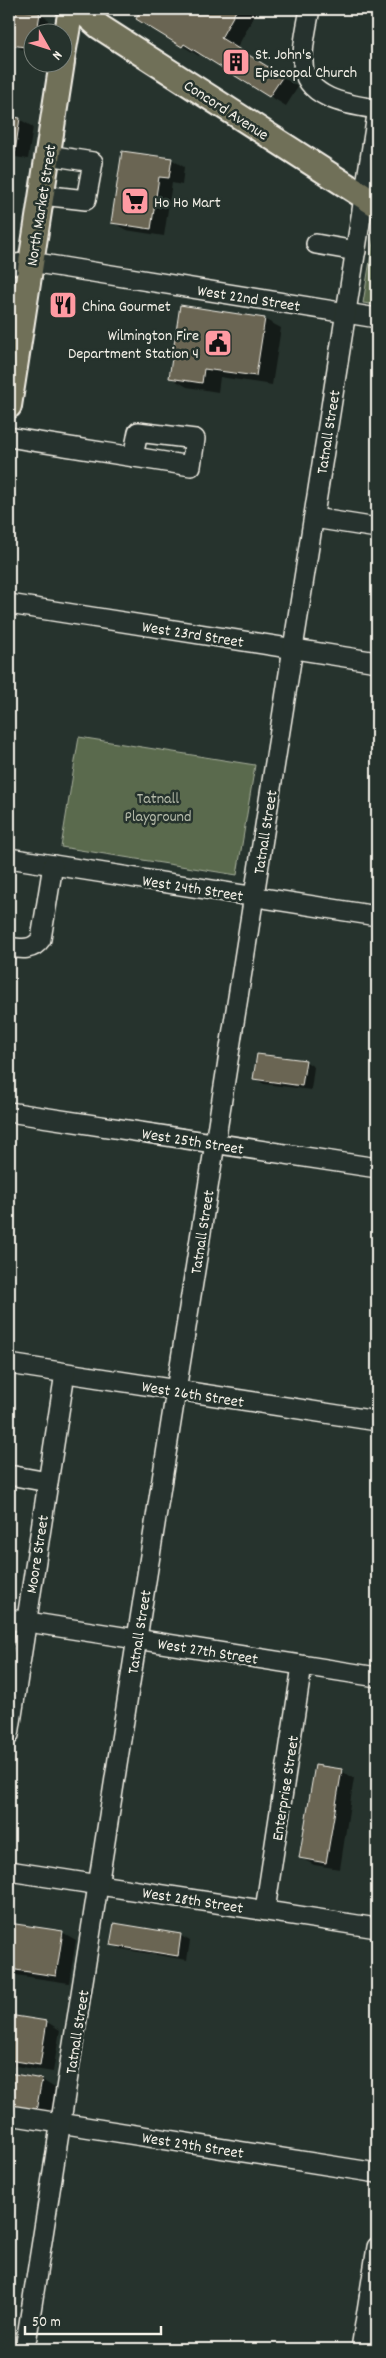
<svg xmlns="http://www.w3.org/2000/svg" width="386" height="2358" font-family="Dekko,sans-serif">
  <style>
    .green { fill: #5a6b4e; stroke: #a7ae9b }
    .shadow { fill: #0007 }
    .building { fill: #6a6553; stroke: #f4f1e8 }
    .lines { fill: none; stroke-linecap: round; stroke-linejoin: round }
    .minor-casing { stroke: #f4f1e8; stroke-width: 22 }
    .major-casing { stroke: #f4f1e8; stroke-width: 28 }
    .minor { stroke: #26332d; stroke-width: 19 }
    .major { stroke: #706f59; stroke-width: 24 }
    .labels { text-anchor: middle; stroke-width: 5; stroke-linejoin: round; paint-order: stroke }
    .poi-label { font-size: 16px; fill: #f4f1e8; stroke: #26332d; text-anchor: start }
    .street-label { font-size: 16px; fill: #f4f1e8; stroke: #26332d }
    .park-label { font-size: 16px; fill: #b6bbaa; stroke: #26332d }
  </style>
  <rect width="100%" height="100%" fill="#26332d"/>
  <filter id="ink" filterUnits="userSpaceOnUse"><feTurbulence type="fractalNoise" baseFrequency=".02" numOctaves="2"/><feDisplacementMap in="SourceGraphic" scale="10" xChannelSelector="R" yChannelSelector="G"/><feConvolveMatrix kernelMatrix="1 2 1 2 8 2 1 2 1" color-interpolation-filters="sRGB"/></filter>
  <g filter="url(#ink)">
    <g class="green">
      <polygon points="376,224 377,224 377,305 363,303"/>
      <polygon points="79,737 255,765 237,875 61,847"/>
    </g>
    <g class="shadow">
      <polygon points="142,9 258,9 237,48 298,87 286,106 200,53 199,56 137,18"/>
      <polygon points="40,14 49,20 47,32 32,32 32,51 21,49 12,44"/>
      <polygon points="9,117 19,119 33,127 28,159 9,156"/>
      <polygon points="171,159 184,167 182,185 172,183 164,236 126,230 112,222"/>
      <polygon points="264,319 281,328 272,385 220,377 218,392 187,387 171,378"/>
      <polygon points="305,1061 314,1067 311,1090 264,1084 254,1078"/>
      <polygon points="341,1771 354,1778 340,1869 314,1865 301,1858"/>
      <polygon points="9,1925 62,1932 76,1940 69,1983 9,1974"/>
      <polygon points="115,1925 181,1936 190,1941 187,1960 121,1949 112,1944"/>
      <polygon points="9,2016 47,2022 60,2030 53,2072 9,2065"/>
      <polygon points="9,2074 42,2080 55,2088 50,2117 9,2110"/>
    </g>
    <g class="building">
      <polygon points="16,9 40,13 37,32 32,32 32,48 11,45"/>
      <polygon points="141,9 237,9 221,38 283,76 269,97 184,44 182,47 136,19"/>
      <polygon points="9,116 20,118 15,152 9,151"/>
      <polygon points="122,151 172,158 169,178 159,177 151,229 111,223"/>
      <polygon points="180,305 265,318 256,376 204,369 202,383 169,378"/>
      <polygon points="257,1054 306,1060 302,1086 253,1079"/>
      <polygon points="315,1765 342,1769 326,1863 299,1858"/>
      <polygon points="9,1923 63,1931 56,1976 9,1969"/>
      <polygon points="114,1923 181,1934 178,1956 110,1945"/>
      <polygon points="9,2015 47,2021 40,2065 9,2060"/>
      <polygon points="9,2073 42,2079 36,2111 9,2106"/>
    </g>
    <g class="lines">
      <defs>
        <g id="minor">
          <path d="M310 9C307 26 302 45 303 62 303 99 350 105 377 109"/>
          <polyline points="42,195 86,200 93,162 48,155"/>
          <polyline points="316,244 356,251"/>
          <polyline points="9,265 31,262 377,318"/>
          <polyline points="9,437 26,440 191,466 195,439 138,432 133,457"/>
          <polyline points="314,518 377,528"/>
          <polyline points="9,604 377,662"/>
          <polyline points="9,858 377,916"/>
          <path d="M9 947C21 949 33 951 41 939L53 865"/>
          <polyline points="9,1112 377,1168"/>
          <polyline points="9,1364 377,1421"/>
          <polyline points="9,1475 48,1482"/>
          <polyline points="9,1619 377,1677"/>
          <polyline points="9,1735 65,1373"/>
          <polyline points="9,1871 377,1928"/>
          <polyline points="265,1910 302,1666"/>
          <polyline points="9,2115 377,2173"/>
          <polyline points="25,2349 377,115"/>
          <polyline points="361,2349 377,2247"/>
        </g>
        <g id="major">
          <polyline points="79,9 100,27 377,205"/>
          <polyline points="62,60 71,9"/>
          <polyline points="9,406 62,62"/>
        </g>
      </defs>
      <use href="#minor" class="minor-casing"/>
      <use href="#major" class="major-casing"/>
      <use href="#minor" class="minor"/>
      <use href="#major" class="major"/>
    </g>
  </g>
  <defs>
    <symbol id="building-square" viewBox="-11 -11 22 22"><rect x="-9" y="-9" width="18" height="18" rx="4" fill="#ff9aa2" stroke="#26332d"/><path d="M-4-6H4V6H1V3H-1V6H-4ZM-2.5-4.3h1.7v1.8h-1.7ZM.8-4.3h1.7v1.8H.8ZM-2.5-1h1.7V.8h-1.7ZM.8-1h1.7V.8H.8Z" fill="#111"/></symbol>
    <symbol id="supermarket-square" viewBox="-11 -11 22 22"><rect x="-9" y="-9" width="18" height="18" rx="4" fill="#ff9aa2" stroke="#26332d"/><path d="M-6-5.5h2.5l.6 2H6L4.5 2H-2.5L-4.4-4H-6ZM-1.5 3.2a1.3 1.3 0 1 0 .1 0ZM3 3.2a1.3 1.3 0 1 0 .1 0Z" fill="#111"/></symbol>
    <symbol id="restaurant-square" viewBox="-11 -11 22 22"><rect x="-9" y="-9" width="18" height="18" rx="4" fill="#ff9aa2" stroke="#26332d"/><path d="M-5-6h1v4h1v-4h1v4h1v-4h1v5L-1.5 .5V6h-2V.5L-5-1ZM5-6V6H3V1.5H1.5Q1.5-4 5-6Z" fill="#111"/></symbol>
    <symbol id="civic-square" viewBox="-11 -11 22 22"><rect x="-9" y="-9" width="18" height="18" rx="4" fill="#ff9aa2" stroke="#26332d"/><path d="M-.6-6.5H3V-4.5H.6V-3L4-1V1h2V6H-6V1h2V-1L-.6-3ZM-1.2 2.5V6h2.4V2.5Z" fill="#111"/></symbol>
  </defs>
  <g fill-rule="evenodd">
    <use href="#building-square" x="220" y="46" width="32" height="32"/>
    <use href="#supermarket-square" x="119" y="185" width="32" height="32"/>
    <use href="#restaurant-square" x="47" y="289" width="32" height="32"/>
    <use href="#civic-square" x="202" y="327" width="32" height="32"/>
  </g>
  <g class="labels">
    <g class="poi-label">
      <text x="255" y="59">St. John's<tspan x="255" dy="18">Episcopal Church</tspan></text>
      <text x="154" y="207">Ho Ho Mart</text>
      <text x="82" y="311">China Gourmet</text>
      <text x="199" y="340" text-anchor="end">Wilmington Fire<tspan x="199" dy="18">Department Station 4</tspan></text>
    </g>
    <g class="street-label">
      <text transform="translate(227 109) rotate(33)" y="6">Concord Avenue</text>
      <text transform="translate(40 205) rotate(-81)" y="6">North Market Street</text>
      <text transform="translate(249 297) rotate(9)" y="6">West 22nd Street</text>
      <text transform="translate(327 432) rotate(-81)" y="6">Tatnall Street</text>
      <text transform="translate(193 633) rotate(9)" y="6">West 23rd Street</text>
      <text transform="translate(264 832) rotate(-81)" y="6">Tatnall Street</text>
      <text transform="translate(193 887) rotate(9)" y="6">West 24th Street</text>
      <text transform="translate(193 1140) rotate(9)" y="6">West 25th Street</text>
      <text transform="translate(201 1232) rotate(-81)" y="6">Tatnall Street</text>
      <text transform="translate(193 1393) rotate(9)" y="6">West 26th Street</text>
      <text transform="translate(36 1554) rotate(-81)" y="6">Moore Street</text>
      <text transform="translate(138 1632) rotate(-81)" y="6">Tatnall Street</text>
      <text transform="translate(208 1650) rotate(9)" y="6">West 27th Street</text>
      <text transform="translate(284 1788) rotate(-81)" y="6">Enterprise Street</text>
      <text transform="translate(193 1899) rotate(9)" y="6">West 28th Street</text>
      <text transform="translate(76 2032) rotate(-81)" y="6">Tatnall Street</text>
      <text transform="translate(193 2144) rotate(9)" y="6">West 29th Street</text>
    </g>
    <g class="park-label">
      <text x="158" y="803">Tatnall<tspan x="158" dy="18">Playground</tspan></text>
    </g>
  </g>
  <rect width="386" height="2358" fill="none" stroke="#26332d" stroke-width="30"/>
  <rect x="15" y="15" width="356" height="2328" fill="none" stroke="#f4f1e8" stroke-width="2" filter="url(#ink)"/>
  <g transform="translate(48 48) rotate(129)"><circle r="24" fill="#26332d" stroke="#787f78"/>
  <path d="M0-4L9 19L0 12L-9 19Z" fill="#ff9aa2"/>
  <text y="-8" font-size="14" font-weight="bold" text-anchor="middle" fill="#f4f1e8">N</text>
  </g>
  <path d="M25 2326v8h136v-8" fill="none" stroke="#f4f1e8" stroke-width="2.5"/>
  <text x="32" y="2326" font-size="15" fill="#f4f1e8" stroke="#26332d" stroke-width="4" paint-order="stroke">50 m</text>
</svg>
